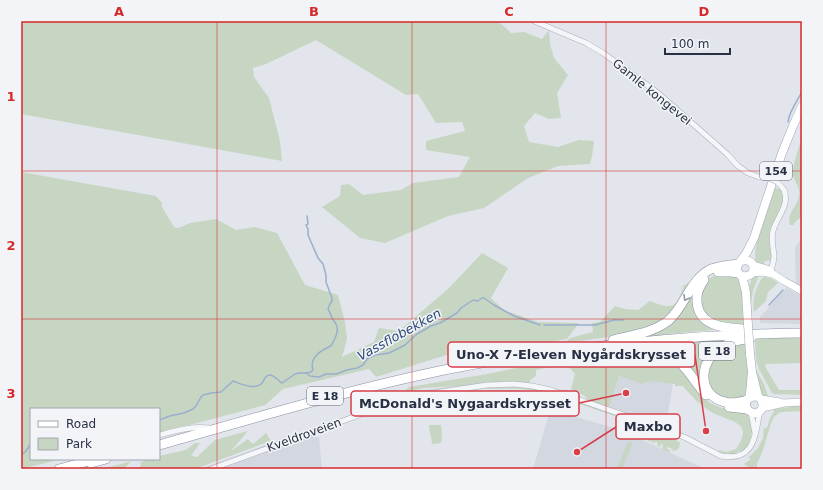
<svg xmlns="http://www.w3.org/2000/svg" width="823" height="490" font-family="'DejaVu Sans',sans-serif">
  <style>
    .built { fill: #d3d7e0 }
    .green { fill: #c6d6c2; fill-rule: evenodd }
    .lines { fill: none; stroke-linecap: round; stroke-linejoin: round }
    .stream { stroke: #9aafcd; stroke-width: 1.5 }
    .street-casing { stroke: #aaafb9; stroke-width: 6 }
    .secondary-casing { stroke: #aaafb9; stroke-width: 8 }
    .primary-casing { stroke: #a0a8b8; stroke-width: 9 }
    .highway-casing { stroke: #8890a3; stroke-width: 10 }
    .street { stroke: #f5f6f9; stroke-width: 5 }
    .secondary { stroke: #fff; stroke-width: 7 }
    .primary { stroke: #fff; stroke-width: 8 }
    .highway { stroke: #fff; stroke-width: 9 }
    .street-bridge-casing { stroke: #aaafb9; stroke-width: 6; stroke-linecap: butt }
    .primary-bridge-casing { stroke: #a0a8b8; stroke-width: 9; stroke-linecap: butt }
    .street-bridge { stroke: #f5f6f9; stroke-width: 5 }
    .primary-bridge { stroke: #fff; stroke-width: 8 }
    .oneway { stroke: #9498a2 }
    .grid { fill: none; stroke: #d62828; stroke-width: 1; stroke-opacity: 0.55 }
    .labels { text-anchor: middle; stroke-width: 3; stroke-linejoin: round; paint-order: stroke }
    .shield { fill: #f2f4f8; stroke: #656b7a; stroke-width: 1 }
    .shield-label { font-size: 11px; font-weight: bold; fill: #283044 }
    .street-label { font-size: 12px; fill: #283044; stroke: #f2f4f8 }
    .water-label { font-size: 13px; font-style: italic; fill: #2f4b7b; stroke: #f2f4f8 }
    .leader { fill: none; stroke: #d83f4a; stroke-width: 1.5 }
    .callout-dot { fill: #d83f4a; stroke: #f2f4f8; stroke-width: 1.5 }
    .callout { fill: #f2f4f8; stroke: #d83f4a; stroke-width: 1.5 }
    .callout-label { font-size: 13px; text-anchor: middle; font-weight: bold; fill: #283044 }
    .neatline { fill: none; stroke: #d62828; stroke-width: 1.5 }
    .grid-label { font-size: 13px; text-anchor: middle; font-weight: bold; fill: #d62828 }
  </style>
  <rect width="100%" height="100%" fill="#e2e5eb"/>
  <g class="built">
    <polygon points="802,239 802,286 796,284 795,250 796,246 799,242"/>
    <polygon points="786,288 799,295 802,296 802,324 760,323 760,317"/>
    <polygon points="619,376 673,382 666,427 609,408"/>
    <polygon points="549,414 576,417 621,430 705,469 533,469"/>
    <polygon points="304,431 319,438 322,469 200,469"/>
  </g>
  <g class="green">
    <polygon points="21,21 498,21 511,33 524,32 542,39 549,30 550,44 554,58 568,75 557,93 561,118 549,119 535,113 524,126 529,142 558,147 579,140 594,141 592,156 590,164 558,166 528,178 484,208 448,216 385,243 360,238 322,207 340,196 341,185 349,184 363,195 401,190 413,183 459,177 470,157 426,150 426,141 465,131 462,122 436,123 418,94 406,95 316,40 266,64 253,68 254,77 269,98 280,141 282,161 21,114"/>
    <path d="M802 139V155L800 153 802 158V217L797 220 793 225H790C787 212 797 207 799 196 801 188 795 183 793 175 792 169 799 145 802 139Z"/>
    <polygon points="21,172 156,196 162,203 162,207 174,227 176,228 179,228 190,223 216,219 236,230 255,227 277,233 305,285 338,295 345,322 347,339 342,357 374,342 379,328 399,331 449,288 482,253 508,268 491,298 504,310 538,322 579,323 567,339 544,343 472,347 376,377 369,369 283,389 265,405 159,433 159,409 31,409 31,459 62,459 21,469"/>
    <path d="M774 188 781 189C790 204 774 217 770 231 768 241 771 251 772 260L765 261 763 265 756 262C751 249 769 203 774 188Z"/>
    <path d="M717 274 735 275C745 287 745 311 745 326L734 327 709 319 699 304 701 286 708 279Z"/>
    <path d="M759 275 753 291 751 303C750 292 746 278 759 275Z"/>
    <path d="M765 277 772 279 778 283 768 292 766 301 754 312C752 300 755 289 762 278Z"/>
    <path d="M688 283V290L678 306 657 326 616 336 565 343 570 338 593 332 592 323 600 322 615 306 625 309 638 310 650 301C664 306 674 312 680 295 682 292 683 289 683 286Z"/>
    <polygon points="693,288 694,304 722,329 638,337 660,329"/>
    <polygon points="746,336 714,350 704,387 694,377 649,343"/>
    <polygon points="802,337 802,363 765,364 766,368 779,390 802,390 802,395 774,394 772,393 759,369 756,360 755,340 765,338"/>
    <polygon points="747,340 749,385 746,393 743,397 725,400 709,389 706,372 719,351"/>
    <path d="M634 348 654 350 676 362 703 396 710 403 722 408 745 413 749 417 752 427V433L749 443 746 448 740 451 732 454 723 453 718 451 719 450 727 452 736 449C755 422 731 422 713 413 700 405 692 397 683 386H675V384L649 381 641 384 635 381 619 376 609 408 587 399 585 396 571 389 575 374 566 363 536 370V376L530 380V383L506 381 431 390 396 398 355 413 354 408 367 399 393 396H403L420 391 455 386 424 388 403 392 409 387 487 374 569 357 581 358V365L594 366 618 352 617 349ZM639 356 658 363 657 367 636 361Z"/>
    <path d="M755 368 763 382 769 398C755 394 757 381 755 368Z"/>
    <path d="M492 387C531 384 560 395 596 408 624 417 652 427 680 438L679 439 653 429 550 394C529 388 508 388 486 389L487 388Z"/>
    <path d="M510 390C527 391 542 395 559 399L558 401 549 414 520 408 502 411 489 395 490 393 487 391Z"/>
    <polygon points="792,405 802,405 802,411 782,412 779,413 774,417 771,423 763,450 757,464 757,469 751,469 744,464 751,459 748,458 758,448 763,438 764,428 767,428 770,418 774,412 773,410 774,409 790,407"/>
    <polygon points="429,425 441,425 442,436 441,443 432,444 431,435 430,435"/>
    <polygon points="248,431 231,451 248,439 253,444 266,433 271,441 195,469 135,469 141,466 140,463 147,459 159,459 159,456 186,450 195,443 200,443 191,456 197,457 215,440"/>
    <polygon points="648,438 662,438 664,440 670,438 671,440 676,440 680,443 679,448 677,450 672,451 673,449 667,447 667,449 671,451 669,452 662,449 663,445 661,444 660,447 658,446 657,442 655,442 654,443 650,441 648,441"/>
    <polygon points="628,442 633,442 622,469 617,469"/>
    <polygon points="131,461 124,469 103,469"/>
  </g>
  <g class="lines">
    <g class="stream">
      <path d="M788 122C789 112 797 101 802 92"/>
      <polyline points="769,305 783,290"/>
      <polyline points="544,325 595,325 614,320 623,320"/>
      <path d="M306 373 311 372 313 370C309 358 321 350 331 346 334 340 340 331 336 324 335 322 333 320 332 318 331 315 330 312 328 309L330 304 332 301V298L326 282V275L323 264 318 258 308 235V229L306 225 308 224 307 216"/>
      <path d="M159 420 170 416 184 413 193 409 196 406 201 397 203 395 211 393 221 392 233 381C241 384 256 391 263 382 264 379 265 376 269 375 274 374 278 381 282 383L295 374 299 373H306L310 376 319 377 326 374H336L347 370 357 368 363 365 367 359 375 355 389 353 405 345 417 334 431 326 440 323 457 313 461 308 473 300 478 301 482 298H484L494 305 514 316 540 325"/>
      <path d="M21 454C27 454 27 447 31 444"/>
    </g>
    <defs>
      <g id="street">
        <polyline points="534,21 586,43 603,53 658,93 727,154 738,166 748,173 759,177"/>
        <path d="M770 274C772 268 774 262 774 255 773 247 771 239 773 231 777 216 790 206 784 190"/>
        <polyline points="751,412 755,433"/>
        <path d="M159 435C175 431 192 426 209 428"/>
        <path d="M211 469 400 400 420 395 487 385 514 384 532 386 551 390 650 424 684 437 721 456C755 462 755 435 760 411"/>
      </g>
      <g id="secondary">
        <polyline points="753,265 767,269 773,274 784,281 802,291"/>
        <polyline points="752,273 762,272 772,274"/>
        <polyline points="761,399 780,402"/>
        <polyline points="762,408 784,403 802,402"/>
      </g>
      <g id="primary">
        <path d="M741 261C757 256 758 279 742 276"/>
        <polyline points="747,310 746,292 742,276 738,273 737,271 737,266 747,252 754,238 782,153 793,126 802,106"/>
        <polyline points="750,354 752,372 758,396"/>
        <path d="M749 398 755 396 761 399 763 406C762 409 760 412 757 413 751 414 745 409 746 404 746 399 747 402 749 398 751 391 751 379 752 372"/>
      </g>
      <g id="highway">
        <polyline points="718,272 731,272 738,273"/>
        <path d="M704 280C699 287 696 293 697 301 698 326 724 328 743 329"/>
        <path d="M613 340C632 335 652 333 668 321 685 307 690 279 711 269 719 266 729 265 738 264"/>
        <path d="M639 346C677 346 685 370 706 395"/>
        <path d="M747 400C740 402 732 404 725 402 698 396 698 363 719 349 728 342 740 340 751 338"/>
        <polyline points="729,407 747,409"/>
        <path d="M159 445C255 418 351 389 449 369 486 362 525 356 563 351 642 340 722 334 802 333"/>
        <polyline points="91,463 106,459"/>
        <polyline points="59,469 96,459"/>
      </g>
    </defs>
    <use href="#street" class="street-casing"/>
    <use href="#secondary" class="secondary-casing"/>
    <use href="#primary" class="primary-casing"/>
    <use href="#highway" class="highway-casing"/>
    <use href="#street" class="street"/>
    <use href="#secondary" class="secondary"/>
    <use href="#primary" class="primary"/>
    <use href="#highway" class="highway"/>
    <defs>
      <path id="street-bridge" d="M759 177C771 177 778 181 784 190"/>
      <polyline id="primary-bridge" points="747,310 750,354"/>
    </defs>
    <use href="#street-bridge" class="street-bridge-casing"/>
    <use href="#primary-bridge" class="primary-bridge-casing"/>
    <use href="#street-bridge" class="street-bridge"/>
    <use href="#primary-bridge" class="primary-bridge"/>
  </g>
  <defs><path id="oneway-chevron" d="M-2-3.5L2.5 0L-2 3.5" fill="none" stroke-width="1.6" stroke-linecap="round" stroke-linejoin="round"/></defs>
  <use class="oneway" href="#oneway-chevron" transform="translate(686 298) rotate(121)"/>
  <path class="grid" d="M217 21V469M412 21V469M606 21V469M21 171H802M21 319H802"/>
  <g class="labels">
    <g class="shield">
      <rect x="760" y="162" width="32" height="18" rx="3"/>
      <rect x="699" y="342" width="36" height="18" rx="3"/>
      <rect x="307" y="387" width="36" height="18" rx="3"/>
    </g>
    <g class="shield-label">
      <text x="776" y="175">154</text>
      <text x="717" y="355">E 18</text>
      <text x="325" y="400">E 18</text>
    </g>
    <g class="street-label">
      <text transform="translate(652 92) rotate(39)" y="4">Gamle kongevei</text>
      <text transform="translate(304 435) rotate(-20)" y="4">Kveldroveien</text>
    </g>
    <g class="water-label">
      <text transform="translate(399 334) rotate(-29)" y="5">Vassflobekken</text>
    </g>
  </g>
  <path class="leader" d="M706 431L695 355M626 393L579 403M577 452L616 427"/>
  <g class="callout-dot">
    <circle cx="706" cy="431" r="4"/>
    <circle cx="626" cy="393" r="4"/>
    <circle cx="577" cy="452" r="4"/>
  </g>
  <g class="callout">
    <rect x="448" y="342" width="247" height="25" rx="4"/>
    <rect x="351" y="391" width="228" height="25" rx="4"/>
    <rect x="616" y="414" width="64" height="25" rx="4"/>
  </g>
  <g class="callout-label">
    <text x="571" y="359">Uno-X 7-Eleven Nygårdskrysset</text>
    <text x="465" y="408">McDonald's Nygaardskrysset</text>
    <text x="648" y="431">Maxbo</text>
  </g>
  <rect width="823" height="490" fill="none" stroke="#f2f4f8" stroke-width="44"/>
  <rect x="30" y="408" width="130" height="52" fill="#f2f4f8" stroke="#a1a6b0"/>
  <rect x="38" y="421" width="20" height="6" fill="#ffffff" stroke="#a1a6b0"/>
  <text x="66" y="428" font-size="12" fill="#283044">Road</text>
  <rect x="38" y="438" width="20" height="12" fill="#c6d6c2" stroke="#a1a6b0"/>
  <text x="66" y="448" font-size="12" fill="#283044">Park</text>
  <path d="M665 48v6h65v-6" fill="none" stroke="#283044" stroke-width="2"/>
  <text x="671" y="48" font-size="12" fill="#283044" stroke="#f2f4f8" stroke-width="3" paint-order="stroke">100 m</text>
  <rect x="22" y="22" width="779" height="446" class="neatline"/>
  <g class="grid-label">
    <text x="119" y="16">A</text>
    <text x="314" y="16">B</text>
    <text x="509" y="16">C</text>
    <text x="704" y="16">D</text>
    <text x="11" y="101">1</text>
    <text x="11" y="250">2</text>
    <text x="11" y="398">3</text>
  </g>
</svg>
